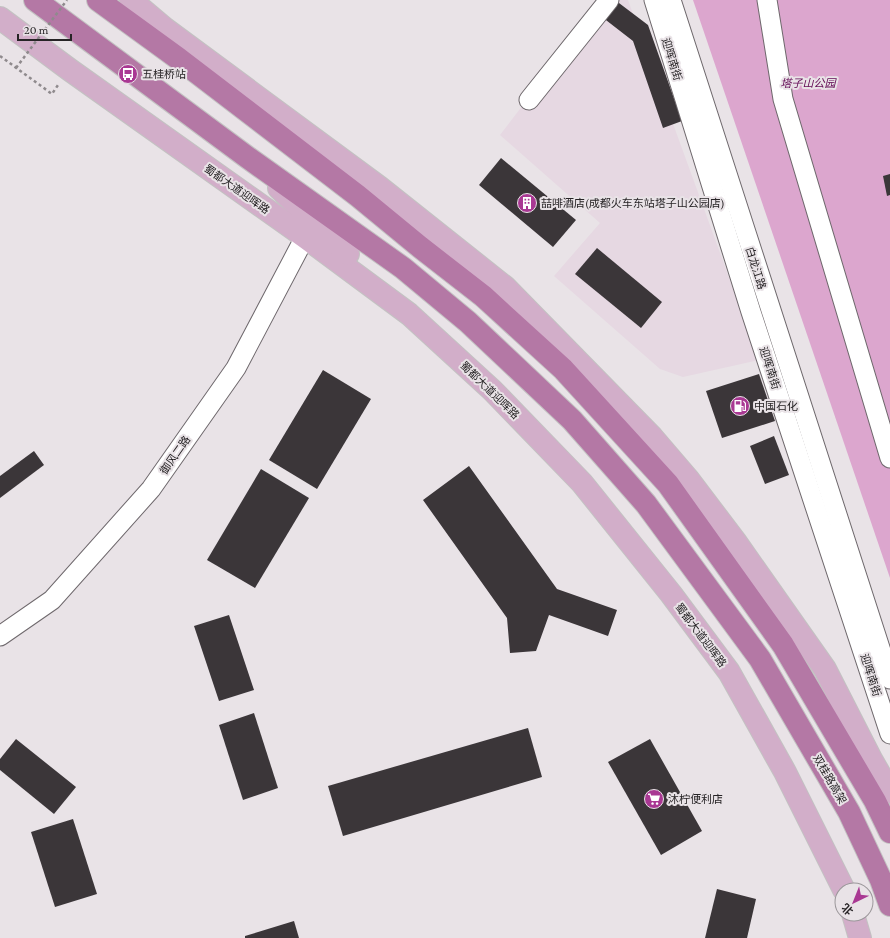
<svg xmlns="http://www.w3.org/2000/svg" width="890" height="938" font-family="'Crimson Pro','Noto Sans SC',serif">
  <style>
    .built { fill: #e6d8e2 }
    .green { fill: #dca6ce }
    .building { fill: #3b3639 }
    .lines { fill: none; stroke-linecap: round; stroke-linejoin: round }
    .minor-casing { stroke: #6e686c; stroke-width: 21 }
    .major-casing { stroke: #c3c2c2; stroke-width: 24 }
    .highway-casing { stroke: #c3c2c2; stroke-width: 24 }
    .path { stroke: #8f8a8d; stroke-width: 2.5; stroke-dasharray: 3 3; stroke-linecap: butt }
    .minor { stroke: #fff; stroke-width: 19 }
    .major { stroke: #d2aec9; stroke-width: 22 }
    .highway { stroke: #b478a5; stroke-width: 22 }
    .path-bridge { stroke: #8f8a8d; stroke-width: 2.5; stroke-dasharray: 3 3; stroke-linecap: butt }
    .labels { text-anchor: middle; stroke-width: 4; stroke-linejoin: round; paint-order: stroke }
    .street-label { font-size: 11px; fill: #272426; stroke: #e9e3e7 }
    .poi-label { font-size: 11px; fill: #272426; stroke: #e9e3e7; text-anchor: start }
    .park-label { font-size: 11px; font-style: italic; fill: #620854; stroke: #e9e3e7 }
  </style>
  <rect width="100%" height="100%" fill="#e9e3e7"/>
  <polygon class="built" points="604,0 628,0 759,360 683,377 660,369 554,276 600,223 500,135"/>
  <polygon class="green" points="693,0 890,0 890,578"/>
  <g class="building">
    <polygon points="615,0 648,25 682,121 663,128 633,41 602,17"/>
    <polygon points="501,158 576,220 553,247 479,185"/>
    <polygon points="890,174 890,195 887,196 883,176"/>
    <polygon points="597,248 662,302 641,328 575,274"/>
    <polygon points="323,370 371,399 317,489 269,460"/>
    <polygon points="759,374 775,421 722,438 706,391"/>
    <polygon points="774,436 789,475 765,484 750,446"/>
    <polygon points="34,451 44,465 0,498 0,476"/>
    <polygon points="469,466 557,589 617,610 608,636 549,615 536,651 510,653 507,618 423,500"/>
    <polygon points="261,469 309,498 255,588 207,560"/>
    <polygon points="229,615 254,690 219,701 194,626"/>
    <polygon points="254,713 278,788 243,800 219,725"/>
    <polygon points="528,728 542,777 343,836 328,786"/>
    <polygon points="16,739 76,787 54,814 0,770 0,759"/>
    <polygon points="650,739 702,831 661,855 608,762"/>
    <polygon points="73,819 97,894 55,907 31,832"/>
    <polygon points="717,889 756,899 747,938 705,938"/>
    <polygon points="294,921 299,938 245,938 245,936"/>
  </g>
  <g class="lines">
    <defs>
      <g id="minor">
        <polyline points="654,0 751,312 890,734"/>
        <polyline points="671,0 890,679"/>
        <polyline points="767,0 783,99 890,458"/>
        <polyline points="529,100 609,0"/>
        <polyline points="0,636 52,600 151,489 236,368 305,237"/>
      </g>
      <g id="major">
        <polyline points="131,0 164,28 379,187 505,287 652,437 688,479 735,541 825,669 871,759 890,792"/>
        <polyline points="0,18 70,70 305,237 409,314 492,390 582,483 671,594 729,672 785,772 844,890"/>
        <polyline points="279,188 348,254"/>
        <polyline points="853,914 860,938"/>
      </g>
      <g id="highway">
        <polyline points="35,0 247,157 403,268 468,322 572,420 646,504 760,659 849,812 881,880 890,905"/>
        <polyline points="98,0 179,59 358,196 420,247 483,296 563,369 668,484 783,645 875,801 890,832"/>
      </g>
    </defs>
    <use href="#minor" class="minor-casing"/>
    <use href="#major" class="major-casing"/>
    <use href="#highway" class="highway-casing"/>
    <polyline class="path" points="0,56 52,94 58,85"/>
    <use href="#minor" class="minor"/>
    <use href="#major" class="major"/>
    <use href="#highway" class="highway"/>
    <polyline class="path-bridge" points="16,68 67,0"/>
  </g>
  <defs>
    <symbol id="bus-disc" viewBox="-11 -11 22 22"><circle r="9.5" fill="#a93893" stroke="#e9e3e7"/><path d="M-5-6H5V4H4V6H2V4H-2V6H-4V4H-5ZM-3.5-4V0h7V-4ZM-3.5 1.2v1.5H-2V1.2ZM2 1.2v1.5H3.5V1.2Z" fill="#fff"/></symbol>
    <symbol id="building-disc" viewBox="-11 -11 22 22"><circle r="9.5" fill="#a93893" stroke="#e9e3e7"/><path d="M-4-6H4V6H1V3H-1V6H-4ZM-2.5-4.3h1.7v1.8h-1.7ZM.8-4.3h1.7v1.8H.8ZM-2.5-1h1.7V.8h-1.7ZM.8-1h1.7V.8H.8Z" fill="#fff"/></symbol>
    <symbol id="fuel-disc" viewBox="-11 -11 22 22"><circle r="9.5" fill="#a93893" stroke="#e9e3e7"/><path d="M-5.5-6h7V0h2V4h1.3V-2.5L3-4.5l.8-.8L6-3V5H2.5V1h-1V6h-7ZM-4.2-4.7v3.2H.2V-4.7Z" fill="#fff"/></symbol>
    <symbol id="supermarket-disc" viewBox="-11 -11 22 22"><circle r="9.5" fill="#a93893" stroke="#e9e3e7"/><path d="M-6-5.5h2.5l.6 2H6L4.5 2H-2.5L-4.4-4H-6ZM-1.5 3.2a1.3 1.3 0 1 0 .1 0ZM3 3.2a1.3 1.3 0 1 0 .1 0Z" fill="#fff"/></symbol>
  </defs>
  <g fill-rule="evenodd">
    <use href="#bus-disc" x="117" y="63" width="22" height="22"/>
    <use href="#building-disc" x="516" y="192" width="22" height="22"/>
    <use href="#fuel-disc" x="729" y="395" width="22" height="22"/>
    <use href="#supermarket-disc" x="643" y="788" width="22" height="22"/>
  </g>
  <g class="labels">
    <g class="street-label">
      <text transform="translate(672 59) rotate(73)" y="4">迎晖南街</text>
      <text transform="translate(237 189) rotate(35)" y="4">蜀都大道迎晖路</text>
      <text transform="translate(756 268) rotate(72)" y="4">白龙江路</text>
      <text transform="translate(770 368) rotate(72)" y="4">迎晖南街</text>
      <text transform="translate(490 390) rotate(44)" y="4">蜀都大道迎晖路</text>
      <text transform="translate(175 455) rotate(-55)" y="4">御风二路</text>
      <text transform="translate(701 635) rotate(53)" y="4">蜀都大道迎晖路</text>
      <text transform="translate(871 675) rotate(72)" y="4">迎晖南街</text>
      <text transform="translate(830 779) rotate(60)" y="4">双桂路高架</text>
    </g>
    <g class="poi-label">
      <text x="142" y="78">五桂桥站</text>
      <text x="541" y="207">喆啡酒店(成都火车东站塔子山公园店)</text>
      <text x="754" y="410">中国石化</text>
      <text x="668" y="803">沐柠便利店</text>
    </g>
    <g class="park-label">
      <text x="808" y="87">塔子山公园</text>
    </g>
  </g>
  <g transform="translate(854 902) rotate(223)"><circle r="19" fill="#e9e3e7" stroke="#9b979a"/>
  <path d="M0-3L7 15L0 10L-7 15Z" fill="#a93893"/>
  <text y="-6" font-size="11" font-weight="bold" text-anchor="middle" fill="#272426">北</text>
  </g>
  <path d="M18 34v6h53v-6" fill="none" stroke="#272426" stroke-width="2"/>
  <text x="24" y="34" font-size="12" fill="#272426" stroke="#e9e3e7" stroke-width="3" paint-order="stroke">20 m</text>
</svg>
